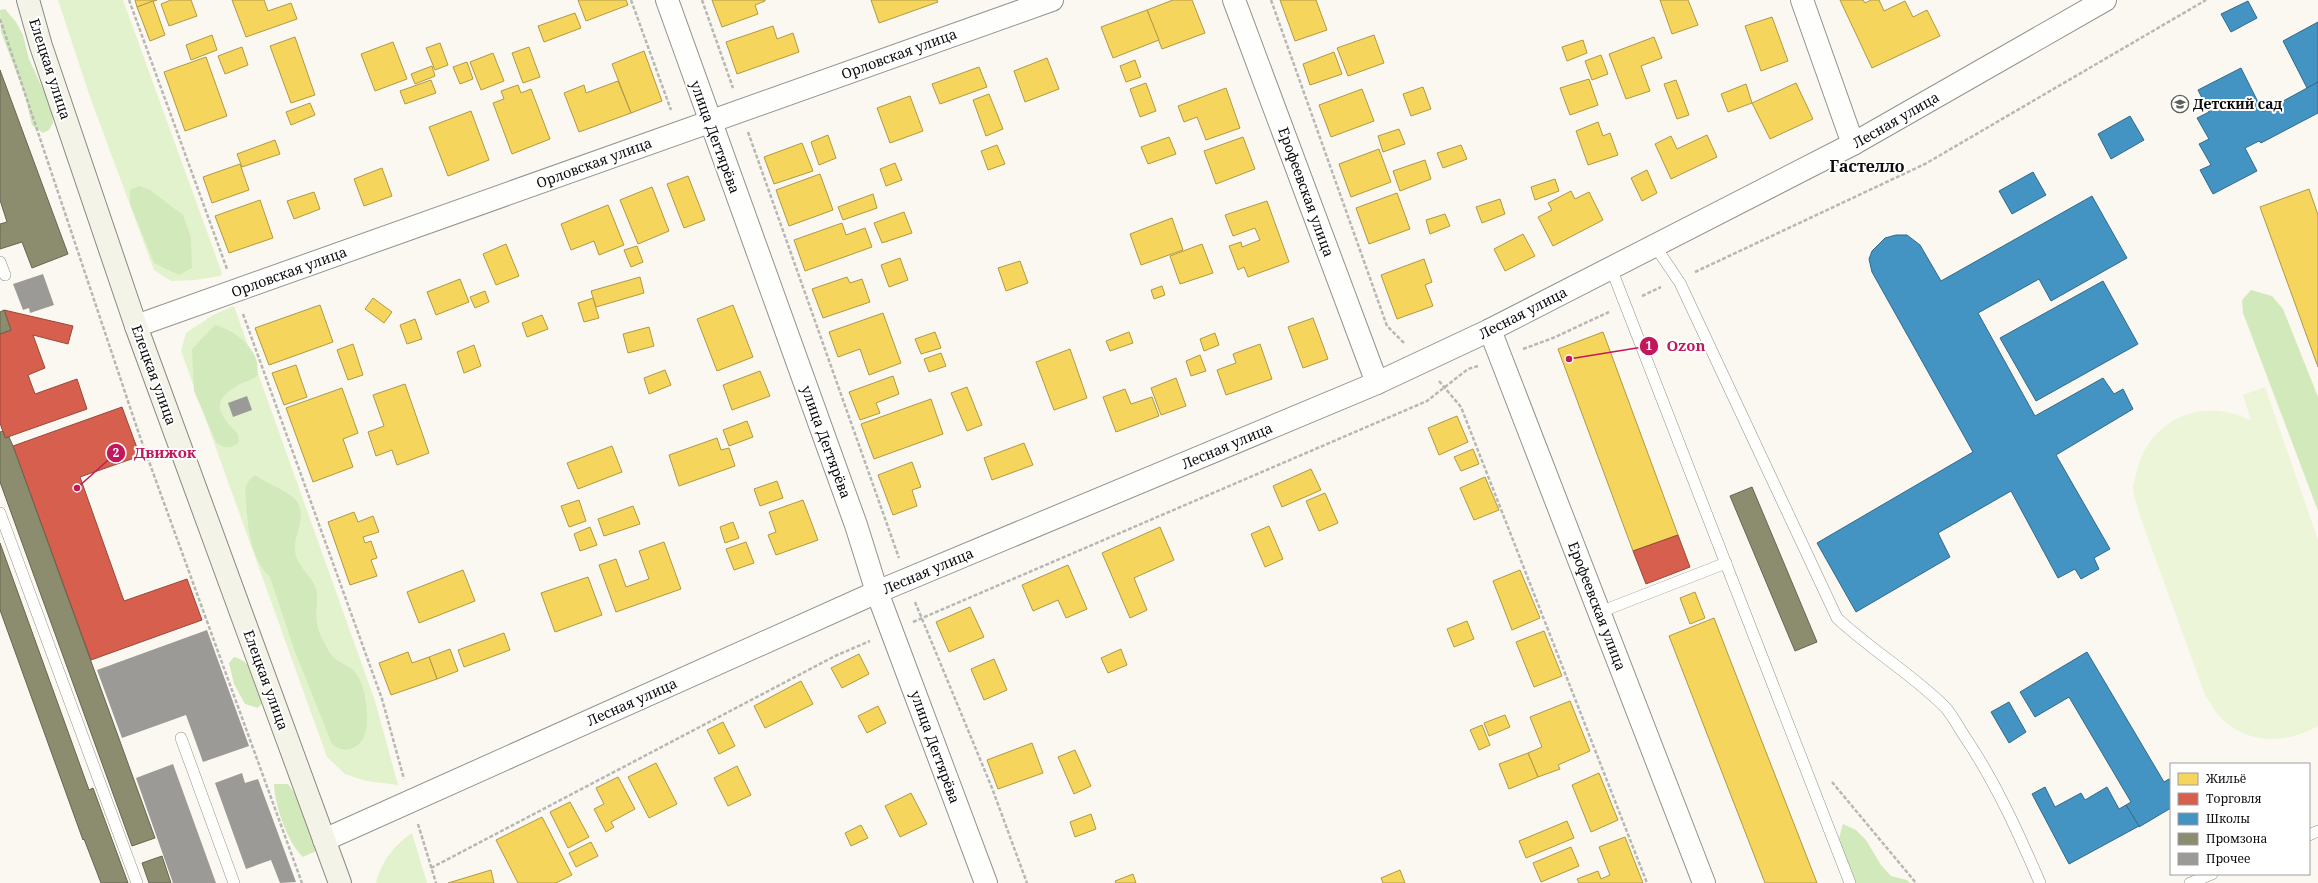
<svg xmlns="http://www.w3.org/2000/svg" width="2318" height="883" font-family="'Noto Serif',serif">
  <style>
    .green { fill: #e2f2cd }
    .forest { fill: #d2eabb }
    .pitch { fill: #edf5d8 }
    .homes { fill: #f6d55c; stroke: #b09944 }
    .shops { fill: #d6604d; stroke: #99473a }
    .schools { fill: #4393c3; stroke: #326a8c }
    .industry { fill: #8c8c6e; stroke: #666651 }
    .building { fill: #9c9a96 }
    .lines { fill: none; stroke-linecap: round; stroke-linejoin: round }
    .service-casing { stroke: #93928f; stroke-width: 12 }
    .minor-casing { stroke: #93928f; stroke-width: 24 }
    .secondary-casing { stroke: #8a8985; stroke-width: 24 }
    .path { stroke: #b7b7b5; stroke-width: 2.5; stroke-dasharray: 4 2; stroke-linecap: butt }
    .service { stroke: #fefefd; stroke-width: 11 }
    .minor { stroke: #fefefd; stroke-width: 22 }
    .secondary { stroke: #f4f3e8; stroke-width: 22 }
    .labels { text-anchor: middle; stroke-width: 4; stroke-linejoin: round; paint-order: stroke }
    .street-label { font-size: 14px; fill: #0c0c0c; stroke: #fff }
    .poi-label { font-size: 14px; font-weight: bold; fill: #0c0c0c; stroke: #fff; text-anchor: start }
    .quarter-label { font-size: 16px; font-weight: bold; fill: #0c0c0c; stroke: #fff }
    .leader { fill: none; stroke: #c2185b; stroke-width: 1.5 }
    .callout-dot { fill: #c2185b; stroke: #fff; stroke-width: 1.5 }
    .mark-label { font-size: 12px; text-anchor: middle; font-weight: bold; fill: #fff }
    .callout-label { font-size: 15px; text-anchor: middle; font-weight: bold; fill: #c2185b; stroke: #fff; stroke-width: 4; stroke-linejoin: round; paint-order: stroke }
  </style>
  <rect width="100%" height="100%" fill="#faf8f0"/>
  <g class="green">
    <polygon points="58,0 123,0 222,273 221,276 195,280 171,281 154,270 89,94"/>
    <polygon points="234,306 375,701 398,785 366,781 345,774 327,757 181,351 186,333 213,315"/>
    <path d="M412 833 427 883H376C381 862 394 845 412 833Z"/>
  </g>
  <g class="forest">
    <polygon points="5,9 16,22 23,35 29,59 52,109 53,123 49,130 43,133 32,125 25,95 1,32 0,10"/>
    <polygon points="139,186 150,190 183,215 191,238 192,268 179,275 154,263 130,204 130,190"/>
    <polygon points="2251,290 2272,296 2283,309 2318,397 2318,511 2243,313 2242,300"/>
    <path d="M215 325C231 329 250 342 256 359 258 363 257 370 258 375 252 381 245 381 238 385 209 403 219 414 238 434L239 442C231 449 223 449 216 442L194 391 192 349Z"/>
    <path d="M255 475C267 484 292 492 298 503 307 521 291 537 296 556 300 569 314 578 317 592 318 602 315 613 317 623 318 631 323 640 327 648 332 660 342 662 352 669 366 680 371 721 364 737 358 750 342 754 332 744L294 649 270 577C250 558 248 528 246 502 246 496 244 489 247 484 249 479 252 478 255 475Z"/>
    <path d="M234 657C254 661 258 685 263 702L258 708 245 704 234 684 229 663Z"/>
    <path d="M274 784H288C302 803 313 827 316 851L303 857C288 844 274 804 274 784Z"/>
    <polygon points="1843,824 1856,830 1866,840 1881,865 1891,876 1907,880 1910,883 1845,883 1839,838"/>
  </g>
  <path class="pitch" d="M2265 387 2318 540V726C2286 744 2249 745 2221 718 2215 712 2210 702 2205 695L2140 516C2138 507 2133 495 2133 486 2134 481 2136 476 2137 471 2149 419 2204 395 2251 421L2243 395Z"/>
  <g class="homes">
    <polygon points="135,0 157,0 137,7"/>
    <polygon points="171,0 191,0 197,16 169,26 161,4"/>
    <polygon points="232,0 264,0 268,11 291,3 297,19 246,37"/>
    <polygon points="578,0 626,0 628,5 586,21"/>
    <polygon points="712,0 765,0 765,1 755,5 758,14 722,27"/>
    <polygon points="871,0 937,0 938,2 879,23"/>
    <polygon points="1173,0 1192,0 1205,33 1162,49 1147,10"/>
    <polygon points="1280,0 1316,0 1327,30 1295,41"/>
    <polygon points="1660,0 1688,0 1698,25 1672,34"/>
    <polygon points="1840,0 1863,0 1865,3 1871,0 1879,0 1884,11 1905,1 1913,17 1927,10 1940,36 1872,68"/>
    <polygon points="153,1 165,35 150,41 137,7"/>
    <polygon points="1147,10 1159,40 1113,58 1101,27"/>
    <polygon points="575,13 581,28 544,42 538,26"/>
    <polygon points="1772,17 1788,61 1761,71 1745,26"/>
    <polygon points="773,26 777,39 793,33 799,52 737,74 726,42"/>
    <polygon points="212,35 217,50 191,60 186,45"/>
    <polygon points="1374,35 1384,63 1348,76 1337,48"/>
    <polygon points="295,37 315,95 291,103 270,46"/>
    <polygon points="1654,37 1662,58 1641,66 1650,91 1626,99 1609,54"/>
    <polygon points="1583,40 1587,53 1567,61 1562,47"/>
    <polygon points="393,42 407,79 375,91 361,54"/>
    <polygon points="440,43 448,65 435,70 426,48"/>
    <polygon points="242,47 248,65 225,74 218,56"/>
    <polygon points="529,47 540,77 523,83 512,53"/>
    <polygon points="644,51 662,101 631,113 612,64"/>
    <polygon points="1334,52 1342,74 1310,85 1303,64"/>
    <polygon points="493,53 504,81 481,90 470,62"/>
    <polygon points="1601,55 1608,74 1592,80 1585,61"/>
    <polygon points="206,57 227,116 185,131 164,72"/>
    <polygon points="1047,58 1059,89 1025,102 1014,71"/>
    <polygon points="1135,60 1141,77 1126,82 1120,66"/>
    <polygon points="467,62 473,79 460,84 453,67"/>
    <polygon points="432,66 435,76 415,84 411,74"/>
    <polygon points="979,67 987,87 940,104 932,84"/>
    <polygon points="1589,79 1598,105 1570,115 1560,88"/>
    <polygon points="431,80 436,93 405,104 400,91"/>
    <polygon points="1676,80 1689,115 1677,119 1664,84"/>
    <polygon points="618,81 631,113 579,132 564,93 584,85 586,93"/>
    <polygon points="1146,83 1156,111 1140,117 1130,89"/>
    <polygon points="1796,83 1813,119 1770,139 1752,103"/>
    <polygon points="1746,84 1752,103 1728,112 1721,94"/>
    <polygon points="518,85 521,93 531,89 550,139 512,154 493,103 504,99 501,91"/>
    <polygon points="1423,87 1431,109 1411,116 1403,94"/>
    <polygon points="1226,88 1240,128 1206,140 1197,117 1184,122 1178,106"/>
    <polygon points="1362,89 1374,121 1331,137 1319,105"/>
    <polygon points="989,94 1003,129 986,136 973,100"/>
    <polygon points="910,96 923,131 890,143 877,108"/>
    <polygon points="310,103 315,115 291,125 286,112"/>
    <polygon points="471,111 489,160 448,176 429,127"/>
    <polygon points="1598,122 1603,136 1610,133 1618,155 1588,165 1576,131"/>
    <polygon points="1399,129 1405,144 1383,152 1378,136"/>
    <polygon points="828,135 836,158 819,165 811,142"/>
    <polygon points="1707,135 1717,157 1671,179 1655,144 1671,136 1677,149"/>
    <polygon points="1169,137 1176,154 1148,164 1141,147"/>
    <polygon points="1243,137 1255,169 1216,184 1204,151"/>
    <polygon points="275,140 280,154 242,167 237,154"/>
    <polygon points="802,143 813,171 774,184 764,157"/>
    <polygon points="997,145 1005,164 988,170 981,151"/>
    <polygon points="1461,145 1467,159 1443,168 1437,153"/>
    <polygon points="1379,149 1391,182 1351,197 1339,164"/>
    <polygon points="1425,160 1431,179 1400,191 1393,171"/>
    <polygon points="895,163 902,180 886,186 880,169"/>
    <polygon points="240,164 249,190 212,203 203,177"/>
    <polygon points="382,168 392,196 364,206 354,179"/>
    <polygon points="1647,170 1657,193 1642,201 1631,178"/>
    <polygon points="820,174 833,210 789,226 776,190"/>
    <polygon points="688,176 705,220 684,228 667,184"/>
    <polygon points="1555,179 1559,191 1535,200 1531,187"/>
    <polygon points="652,187 669,231 638,244 620,200"/>
    <polygon points="2309,189 2318,215 2318,367 2260,207"/>
    <polygon points="1571,191 1575,199 1589,192 1603,220 1553,246 1538,217 1552,210 1548,203"/>
    <polygon points="314,192 320,209 294,219 287,201"/>
    <polygon points="1397,193 1410,229 1369,244 1356,208"/>
    <polygon points="873,194 877,208 843,220 838,207"/>
    <polygon points="1500,199 1505,214 1482,223 1476,207"/>
    <polygon points="260,200 273,238 229,253 215,216"/>
    <polygon points="1267,201 1289,262 1248,277 1244,267 1238,270 1229,246 1241,242 1242,247 1260,240 1255,228 1233,236 1225,215"/>
    <polygon points="608,205 624,245 599,255 594,241 571,250 561,224"/>
    <polygon points="904,212 912,233 882,243 874,223"/>
    <polygon points="1445,214 1450,226 1430,234 1426,220"/>
    <polygon points="1172,218 1183,250 1141,265 1130,234"/>
    <polygon points="842,223 846,235 865,228 872,247 805,271 794,240"/>
    <polygon points="1523,234 1535,256 1505,271 1494,249"/>
    <polygon points="506,244 519,276 496,285 483,254"/>
    <polygon points="1202,244 1213,273 1180,284 1170,256"/>
    <polygon points="637,246 643,262 631,267 624,250"/>
    <polygon points="900,258 908,280 889,287 881,265"/>
    <polygon points="1424,259 1432,282 1425,285 1433,306 1397,319 1381,275"/>
    <polygon points="1020,261 1028,283 1006,291 998,268"/>
    <polygon points="640,277 644,293 596,307 591,291"/>
    <polygon points="847,277 850,283 862,279 870,302 823,318 812,289"/>
    <polygon points="460,279 469,302 436,315 427,292"/>
    <polygon points="1162,286 1165,295 1154,299 1151,290"/>
    <polygon points="485,291 489,302 475,308 470,297"/>
    <polygon points="373,298 392,312 384,323 365,309"/>
    <polygon points="593,298 599,318 584,322 578,303"/>
    <polygon points="320,305 333,342 269,365 255,328"/>
    <polygon points="733,305 753,357 717,371 697,319"/>
    <polygon points="883,313 901,363 869,375 860,349 838,357 829,332"/>
    <polygon points="542,315 548,329 527,337 522,323"/>
    <polygon points="1313,318 1328,359 1303,368 1288,327"/>
    <polygon points="415,319 422,339 407,344 400,325"/>
    <polygon points="649,327 654,346 628,353 623,334"/>
    <polygon points="935,332 941,348 921,354 915,339"/>
    <polygon points="1129,332 1133,343 1110,351 1106,341"/>
    <polygon points="1603,332 1678,535 1633,551 1558,349"/>
    <polygon points="1215,333 1219,345 1204,351 1200,339"/>
    <polygon points="353,344 363,375 348,380 337,350"/>
    <polygon points="1260,344 1272,379 1226,395 1217,370 1236,363 1233,354"/>
    <polygon points="474,345 481,366 464,373 457,352"/>
    <polygon points="1070,349 1087,398 1054,410 1036,362"/>
    <polygon points="941,353 946,366 929,372 924,359"/>
    <polygon points="1200,355 1206,371 1191,376 1186,361"/>
    <polygon points="296,365 307,397 284,405 272,373"/>
    <polygon points="665,370 671,385 649,394 644,378"/>
    <polygon points="760,371 770,396 732,410 723,385"/>
    <polygon points="893,376 899,394 876,403 880,413 860,420 849,392"/>
    <polygon points="1176,378 1186,406 1161,415 1151,388"/>
    <polygon points="405,384 429,453 397,465 392,450 376,456 368,432 384,426 373,395"/>
    <polygon points="967,387 982,425 967,431 951,393"/>
    <polygon points="342,388 358,433 343,439 353,467 313,482 286,408"/>
    <polygon points="1125,389 1131,404 1152,397 1159,416 1116,432 1103,397"/>
    <polygon points="931,399 943,434 874,459 861,424"/>
    <polygon points="1457,416 1468,442 1439,455 1428,428"/>
    <polygon points="747,421 753,437 729,446 723,430"/>
    <polygon points="717,438 721,450 729,448 735,466 679,486 669,455"/>
    <polygon points="1024,443 1033,465 992,480 984,458"/>
    <polygon points="612,446 622,472 578,489 567,463"/>
    <polygon points="1473,449 1479,464 1461,471 1454,457"/>
    <polygon points="912,462 921,487 912,490 917,506 893,515 878,475"/>
    <polygon points="1311,469 1321,490 1282,507 1273,486"/>
    <polygon points="1485,477 1499,510 1474,520 1460,488"/>
    <polygon points="777,481 783,498 760,506 754,489"/>
    <polygon points="1325,493 1338,523 1319,531 1306,501"/>
    <polygon points="579,500 586,521 569,527 561,506"/>
    <polygon points="803,500 818,540 776,555 768,535 776,532 769,512"/>
    <polygon points="633,506 640,524 604,536 598,519"/>
    <polygon points="354,512 358,522 373,516 379,532 363,537 365,543 371,541 377,558 371,560 377,576 350,585 328,522"/>
    <polygon points="733,522 739,538 725,543 720,527"/>
    <polygon points="1269,526 1283,559 1265,567 1251,534"/>
    <polygon points="590,527 597,545 580,551 574,534"/>
    <polygon points="1160,527 1174,560 1134,578 1147,610 1130,618 1102,553"/>
    <polygon points="664,542 681,589 616,612 599,565 616,559 626,587 649,579 639,551"/>
    <polygon points="746,542 754,563 734,570 726,549"/>
    <polygon points="1068,565 1087,609 1066,618 1058,600 1033,611 1022,585"/>
    <polygon points="463,570 475,601 419,623 407,592"/>
    <polygon points="1520,570 1540,618 1512,630 1493,581"/>
    <polygon points="588,577 602,615 555,632 541,593"/>
    <polygon points="1695,592 1705,618 1690,624 1680,598"/>
    <polygon points="970,607 984,637 949,652 936,622"/>
    <polygon points="1714,618 1729,657 1817,883 1765,883 1669,636"/>
    <polygon points="1467,621 1474,639 1454,647 1447,629"/>
    <polygon points="1544,631 1562,676 1534,687 1516,642"/>
    <polygon points="504,633 510,650 464,667 458,650"/>
    <polygon points="450,649 458,671 437,679 429,657"/>
    <polygon points="1121,649 1127,665 1108,673 1101,658"/>
    <polygon points="408,652 412,663 429,657 437,679 391,695 379,663"/>
    <polygon points="859,654 869,674 842,688 831,668"/>
    <polygon points="994,659 1007,690 984,700 971,669"/>
    <polygon points="801,681 813,704 765,728 754,706"/>
    <polygon points="1570,701 1590,751 1558,765 1560,769 1538,777 1528,753 1542,747 1530,717"/>
    <polygon points="878,706 886,723 867,733 858,716"/>
    <polygon points="1505,715 1510,727 1489,736 1484,723"/>
    <polygon points="723,722 735,746 719,754 707,730"/>
    <polygon points="1482,725 1490,745 1479,750 1470,730"/>
    <polygon points="1032,743 1043,773 998,789 987,760"/>
    <polygon points="1075,750 1091,786 1074,794 1058,757"/>
    <polygon points="1528,753 1538,777 1509,789 1499,764"/>
    <polygon points="656,763 677,804 649,818 628,777"/>
    <polygon points="737,766 751,795 728,806 714,778"/>
    <polygon points="1599,773 1618,820 1591,832 1572,785"/>
    <polygon points="618,777 635,809 611,822 614,827 606,832 594,809 604,804 596,788"/>
    <polygon points="911,793 927,824 900,837 885,806"/>
    <polygon points="570,802 589,837 568,848 550,812"/>
    <polygon points="1091,814 1096,829 1075,837 1070,822"/>
    <polygon points="542,817 572,875 556,883 518,883 496,840"/>
    <polygon points="1567,821 1574,838 1526,858 1519,841"/>
    <polygon points="861,825 868,838 851,846 845,833"/>
    <polygon points="1625,837 1643,883 1579,883 1577,879 1598,871 1601,879 1610,875 1599,847"/>
    <polygon points="591,842 598,856 576,867 569,853"/>
    <polygon points="1571,847 1579,866 1541,882 1533,863"/>
    <polygon points="491,870 494,883 448,883"/>
    <polygon points="1400,870 1405,883 1383,883 1381,878"/>
    <polygon points="1133,874 1136,883 1116,883 1115,881"/>
  </g>
  <g class="shops">
    <polygon points="4,310 73,326 68,344 33,335 45,368 28,375 35,394 77,379 87,409 5,438 0,423 0,334 11,330"/>
    <polygon points="122,407 140,456 80,477 124,601 187,579 202,620 91,660 13,446"/>
    <polygon points="1678,535 1690,567 1646,584 1633,551"/>
  </g>
  <g class="schools">
    <polygon points="2248,1 2257,18 2231,32 2221,14"/>
    <polygon points="2318,22 2318,82 2307,88 2283,41"/>
    <polygon points="2241,68 2263,112 2318,82 2318,113 2261,143 2259,141 2245,148 2257,171 2213,194 2200,170 2211,165 2199,144 2209,139 2197,118 2209,112 2198,90"/>
    <polygon points="2130,116 2144,140 2111,159 2098,134"/>
    <polygon points="2033,172 2046,195 2012,214 1999,191"/>
    <polygon points="2092,196 2127,258 2051,301 2039,279 1978,313 2035,416 2103,378 2114,394 2123,389 2133,409 2056,455 2110,549 2094,558 2099,569 2081,579 2075,569 2058,578 2011,491 1938,533 1950,557 1856,612 1817,543 1973,452 1872,272 1869,259 1872,251 1885,238 1896,235 1907,235 1920,245 1941,281"/>
    <polygon points="2103,281 2138,344 2036,401 2000,338"/>
    <polygon points="2087,652 2164,782 2169,779 2171,782 2171,808 2139,827 2126,805 2131,802 2069,697 2035,717 2020,692"/>
    <polygon points="2009,702 2026,732 2009,743 1991,712"/>
    <polygon points="2045,787 2055,807 2081,793 2085,800 2107,787 2119,809 2126,805 2139,826 2069,864 2032,794"/>
  </g>
  <g class="industry">
    <polygon points="0,70 68,254 32,268 22,242 0,249 0,224 7,222 0,200"/>
    <polygon points="4,310 11,330 0,334 0,312"/>
    <polygon points="3,431 5,438 9,437 13,446 155,838 132,846 0,482 0,432"/>
    <polygon points="1752,487 1817,642 1795,651 1730,496"/>
    <polygon points="0,543 89,790 93,788 128,883 101,883 84,839 83,840 0,610"/>
    <polygon points="162,856 171,883 149,883 142,863"/>
  </g>
  <g class="building">
    <polygon points="43,274 54,305 30,313 29,308 23,310 13,284"/>
    <polygon points="247,396 252,410 233,417 228,403"/>
    <polygon points="207,630 249,746 203,762 186,715 122,738 97,670"/>
    <polygon points="173,764 216,883 173,883 136,778"/>
    <polygon points="242,773 245,783 258,779 296,882 280,883 271,860 246,869 215,783"/>
  </g>
  <g class="lines">
    <defs>
      <g id="service">
        <path d="M1655 246 1680 283 1837 618C1871 650 1912 674 1945 707 1953 716 1959 728 1965 737 1996 783 2018 832 2040 883"/>
        <polyline points="0,262 5,275"/>
        <polyline points="1611,268 1850,883"/>
        <polyline points="0,513 137,883"/>
        <polyline points="1600,612 1726,563"/>
        <polyline points="181,738 234,883"/>
        <polyline points="2309,835 2318,831"/>
        <polyline points="2190,883 2212,874"/>
      </g>
      <g id="minor">
        <polyline points="667,0 856,525 877,592 986,883"/>
        <polyline points="1234,0 1377,383"/>
        <polyline points="1802,0 1853,144"/>
        <polyline points="136,326 1052,0"/>
        <polyline points="1490,330 1704,883"/>
        <polyline points="324,840 877,592 1377,383 1490,330 1853,144 2105,0"/>
      </g>
      <polyline id="secondary" points="28,0 41,46 136,326 340,883"/>
    </defs>
    <use href="#service" class="service-casing"/>
    <use href="#minor" class="minor-casing"/>
    <use href="#secondary" class="secondary-casing"/>
    <g class="path">
      <polyline points="129,0 227,269"/>
      <polyline points="631,0 671,110"/>
      <polyline points="702,0 733,88"/>
      <polyline points="1271,0 1387,326 1404,343"/>
      <polyline points="0,19 139,434 302,883"/>
      <polyline points="748,132 899,558"/>
      <polyline points="1695,272 1925,164 2206,0"/>
      <polyline points="1642,296 1661,287"/>
      <polyline points="243,314 382,699 404,779"/>
      <polyline points="1523,349 1553,338 1609,312"/>
      <polyline points="1439,381 1461,407 1647,883"/>
      <polyline points="915,602 992,788 1027,883"/>
      <polyline points="913,622 1427,401 1468,369 1478,366"/>
      <polyline points="1832,782 1916,883"/>
      <polyline points="418,824 436,883"/>
      <polyline points="431,868 835,656 870,641"/>
    </g>
    <use href="#service" class="service"/>
    <use href="#minor" class="minor"/>
    <use href="#secondary" class="secondary"/>
  </g>
  <defs>
    <symbol id="school-ring" viewBox="-11 -11 22 22"><circle r="9.5" fill="#fff" stroke="#5f5f5c" stroke-width="1.5"/><path d="M0-5L7-2L0 1L-7-2ZM-4 1L0 2.5L4 1V4Q0 6-4 4Z" fill="#5f5f5c"/></symbol>
  </defs>
  <g fill-rule="evenodd">
    <use href="#school-ring" x="2170" y="94" width="20" height="20"/>
  </g>
  <g class="labels">
    <g class="street-label">
      <text transform="translate(899 54) rotate(-20)" y="5">Орловская улица</text>
      <text transform="translate(50 69) rotate(72)" y="5">Елецкая улица</text>
      <text transform="translate(1896 120) rotate(-30)" y="5">Лесная улица</text>
      <text transform="translate(715 137) rotate(70)" y="5">улица Дегтярёва</text>
      <text transform="translate(594 163) rotate(-20)" y="5">Орловская улица</text>
      <text transform="translate(1306 192) rotate(70)" y="5">Ерофеевская улица</text>
      <text transform="translate(289 272) rotate(-20)" y="5">Орловская улица</text>
      <text transform="translate(1523 313) rotate(-27)" y="5">Лесная улица</text>
      <text transform="translate(154 375) rotate(70)" y="5">Елецкая улица</text>
      <text transform="translate(826 442) rotate(70)" y="5">улица Дегтярёва</text>
      <text transform="translate(1227 446) rotate(-23)" y="5">Лесная улица</text>
      <text transform="translate(928 571) rotate(-23)" y="5">Лесная улица</text>
      <text transform="translate(1597 606) rotate(69)" y="5">Ерофеевская улица</text>
      <text transform="translate(266 680) rotate(70)" y="5">Елецкая улица</text>
      <text transform="translate(632 702) rotate(-24)" y="5">Лесная улица</text>
      <text transform="translate(935 747) rotate(70)" y="5">улица Дегтярёва</text>
    </g>
    <g class="poi-label">
      <text x="2193" y="109">Детский сад</text>
    </g>
    <g class="quarter-label">
      <text x="1867" y="172">Гастелло</text>
    </g>
  </g>
  <path class="leader" d="M1569 359L1649 346M77 488L116 453"/>
  <g class="callout-dot">
    <circle cx="1569" cy="359" r="4"/>
    <circle cx="77" cy="488" r="4"/>
    <circle cx="1649" cy="346" r="10"/>
    <circle cx="116" cy="453" r="10"/>
  </g>
  <g class="mark-label">
    <text x="1649" y="350">1</text>
    <text x="116" y="457">2</text>
  </g>
  <g class="callout-label">
    <text x="1686" y="351">Ozon</text>
    <text x="165" y="458">Движок</text>
  </g>
  <rect x="2170" y="763" width="140" height="112" fill="#ffffff" stroke="#9e9e9e"/>
  <rect x="2178" y="773" width="20" height="12" fill="#f6d55c" stroke="#9e9e9e"/>
  <text x="2206" y="783" font-size="12" fill="#0c0c0c">Жильё</text>
  <rect x="2178" y="793" width="20" height="12" fill="#d6604d" stroke="#9e9e9e"/>
  <text x="2206" y="803" font-size="12" fill="#0c0c0c">Торговля</text>
  <rect x="2178" y="813" width="20" height="12" fill="#4393c3" stroke="#9e9e9e"/>
  <text x="2206" y="823" font-size="12" fill="#0c0c0c">Школы</text>
  <rect x="2178" y="833" width="20" height="12" fill="#8c8c6e" stroke="#9e9e9e"/>
  <text x="2206" y="843" font-size="12" fill="#0c0c0c">Промзона</text>
  <rect x="2178" y="853" width="20" height="12" fill="#9c9a96" stroke="#9e9e9e"/>
  <text x="2206" y="863" font-size="12" fill="#0c0c0c">Прочее</text>
</svg>
